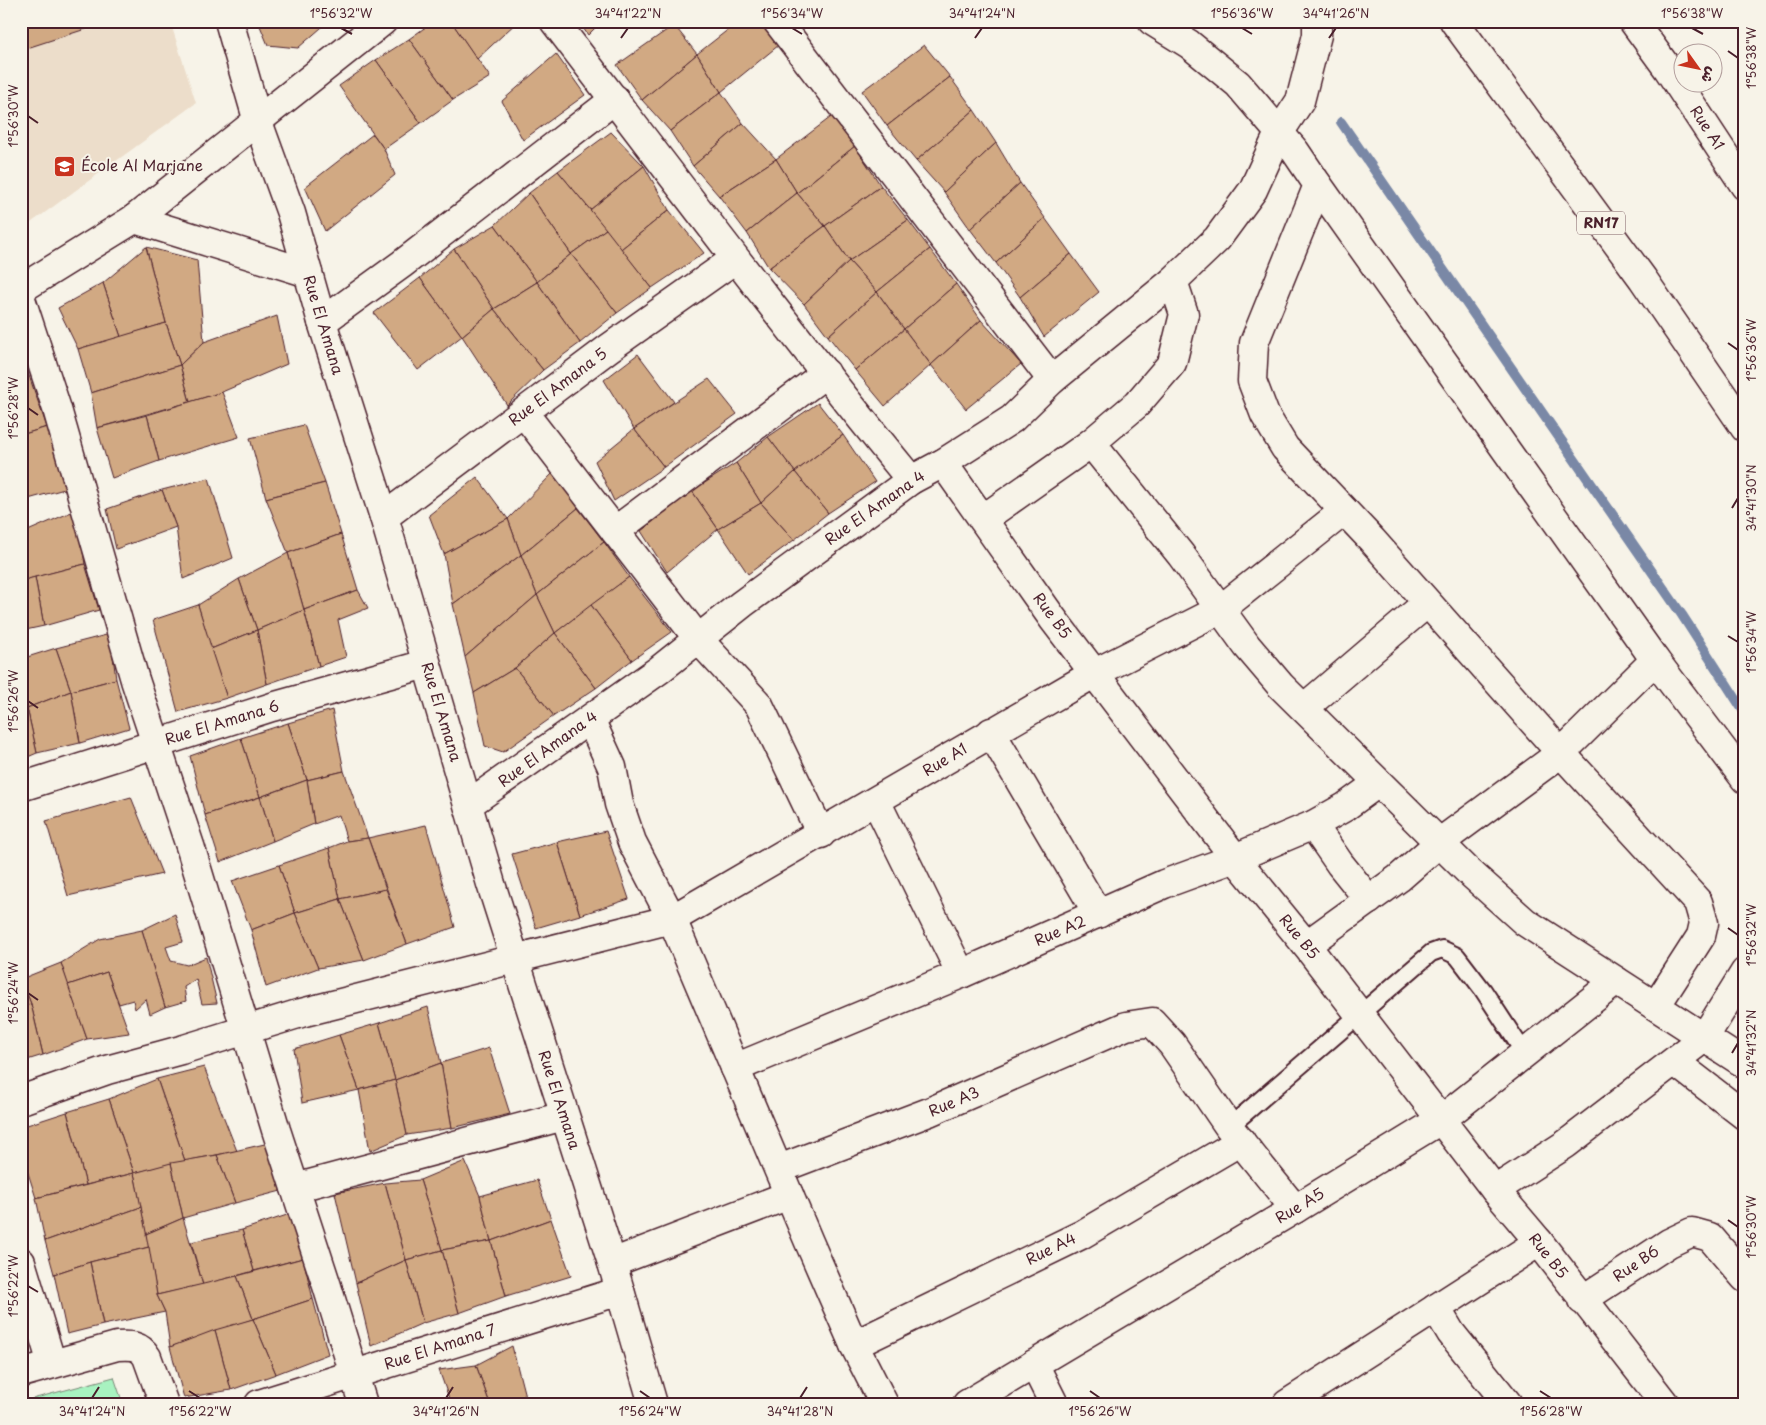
<svg xmlns="http://www.w3.org/2000/svg" width="1766" height="1425" font-family="'Playpen Sans','Playpen Sans Arabic',sans-serif">
  <style>
    .built { fill: #ecddca }
    .green { fill: #a8f2c0; stroke: #798876 }
    .lines { fill: none; stroke-linecap: round; stroke-linejoin: round }
    .stream { stroke: #7a88a6; stroke-width: 10 }
    .building { fill: #d1a983; stroke: #4a1f2b }
    .service-casing { stroke: #4a1f2b; stroke-width: 20 }
    .minor-casing { stroke: #4a1f2b; stroke-width: 31 }
    .trunk-casing { stroke: #4a1f2b; stroke-width: 31 }
    .service { stroke: #f7f3e8; stroke-width: 16 }
    .minor { stroke: #f7f3e8; stroke-width: 28 }
    .trunk { stroke: #f7f3e8; stroke-width: 28 }
    .ticks { fill: none; stroke: #4a1f2b; stroke-width: 2 }
    .labels { text-anchor: middle; stroke-width: 4; stroke-linejoin: round; paint-order: stroke }
    .shield { fill: #f7f3e8; stroke: #7e5f64; stroke-width: 1 }
    .shield-label { font-size: 14px; font-weight: bold; fill: #4a1f2b }
    .street-label { font-size: 15px; fill: #4a1f2b; stroke: #f7f3e8 }
    .poi-label { font-size: 15px; fill: #4a1f2b; stroke: #f7f3e8; text-anchor: start }
    .neatline { fill: none; stroke: #4a1f2b; stroke-width: 2 }
    .ticks-label { font-size: 12px; text-anchor: middle; fill: #4a1f2b }
  </style>
  <rect width="100%" height="100%" fill="#f7f3e8"/>
  <filter id="ink" filterUnits="userSpaceOnUse"><feTurbulence type="fractalNoise" baseFrequency=".02" numOctaves="2"/><feDisplacementMap in="SourceGraphic" scale="10" xChannelSelector="R" yChannelSelector="G"/><feConvolveMatrix kernelMatrix="1 2 1 2 8 2 1 2 1" color-interpolation-filters="sRGB"/></filter>
  <g filter="url(#ink)">
    <polygon class="built" points="21,21 170,21 196,103 21,230"/>
    <polygon class="green" points="114,1377 123,1404 21,1404 21,1402"/>
    <g class="lines">
      <polyline class="stream" points="1341,122 1682,615 1745,713"/>
    </g>
    <g class="building">
      <polygon points="21,21 107,21 107,22 21,50"/>
      <polygon points="258,21 329,21 298,48 268,45"/>
      <polygon points="434,21 451,21 490,77 453,100 409,39"/>
      <polygon points="451,21 518,21 477,59"/>
      <polygon points="578,21 602,21 588,35"/>
      <polygon points="739,21 758,21 779,45 721,92 697,54"/>
      <polygon points="674,25 697,54 642,100 617,65"/>
      <polygon points="409,39 453,100 421,123 376,60"/>
      <polygon points="924,45 950,77 887,126 862,91"/>
      <polygon points="556,54 585,95 523,140 502,101"/>
      <polygon points="697,54 721,92 670,131 642,100"/>
      <polygon points="376,60 421,123 384,149 339,86"/>
      <polygon points="950,77 974,110 916,161 887,126"/>
      <polygon points="721,92 743,123 693,166 670,131"/>
      <polygon points="974,110 996,143 944,192 916,161"/>
      <polygon points="835,114 855,146 797,193 776,159"/>
      <polygon points="743,123 776,159 719,196 693,166"/>
      <polygon points="611,132 644,166 590,210 558,171"/>
      <polygon points="373,134 384,149 395,175 325,231 305,187"/>
      <polygon points="996,143 1020,183 970,229 944,192"/>
      <polygon points="855,146 881,186 825,226 797,193"/>
      <polygon points="776,159 797,193 747,233 719,196"/>
      <polygon points="644,166 669,210 621,249 590,210"/>
      <polygon points="558,171 606,229 571,254 529,193"/>
      <polygon points="1020,183 1045,218 996,263 970,229"/>
      <polygon points="881,186 908,220 849,261 825,226"/>
      <polygon points="529,193 571,254 537,282 495,225"/>
      <polygon points="797,193 825,226 769,268 747,233"/>
      <polygon points="669,210 704,253 652,288 621,249"/>
      <polygon points="1045,218 1071,254 1020,297 996,263"/>
      <polygon points="908,220 930,249 877,292 849,261"/>
      <polygon points="495,225 537,282 494,309 454,249"/>
      <polygon points="825,226 849,261 804,304 769,268"/>
      <polygon points="606,229 652,288 617,313 571,254"/>
      <polygon points="146,247 197,260 204,342 180,365 166,323"/>
      <polygon points="146,247 166,323 121,337 103,283"/>
      <polygon points="454,249 494,309 462,336 420,278"/>
      <polygon points="930,249 956,284 904,329 877,292"/>
      <polygon points="571,254 617,313 580,343 537,282"/>
      <polygon points="1071,254 1099,292 1044,337 1020,297"/>
      <polygon points="849,261 877,292 828,336 804,304"/>
      <polygon points="420,278 462,336 418,370 374,313"/>
      <polygon points="537,282 580,343 543,370 494,309"/>
      <polygon points="103,283 121,337 78,349 58,308"/>
      <polygon points="956,284 981,320 931,365 904,329"/>
      <polygon points="877,292 904,329 855,370 828,336"/>
      <polygon points="494,309 543,370 507,405 462,336"/>
      <polygon points="277,316 287,364 222,392 190,402 180,365 204,342"/>
      <polygon points="981,320 1021,364 966,409 931,365"/>
      <polygon points="166,323 180,365 91,393 78,349"/>
      <polygon points="904,329 931,365 885,406 855,370"/>
      <polygon points="21,353 47,427 21,435"/>
      <polygon points="638,354 674,402 634,429 604,380"/>
      <polygon points="180,365 190,402 97,428 91,393"/>
      <polygon points="709,379 737,414 664,467 634,429"/>
      <polygon points="222,392 239,437 159,461 147,415"/>
      <polygon points="818,403 843,435 795,472 768,437"/>
      <polygon points="147,415 159,461 112,478 97,428"/>
      <polygon points="304,425 325,483 266,498 250,438"/>
      <polygon points="47,427 68,488 21,501 21,435"/>
      <polygon points="634,429 664,467 614,501 595,461"/>
      <polygon points="843,435 875,482 828,513 795,472"/>
      <polygon points="768,437 795,472 761,503 736,463"/>
      <polygon points="736,463 761,503 718,529 692,491"/>
      <polygon points="555,471 578,508 521,555 508,519"/>
      <polygon points="795,472 828,513 794,540 761,503"/>
      <polygon points="477,477 508,519 444,554 429,515"/>
      <polygon points="209,478 233,558 183,579 176,527 162,490"/>
      <polygon points="325,483 341,534 288,553 266,498"/>
      <polygon points="162,490 176,527 116,549 107,509"/>
      <polygon points="692,491 718,529 667,572 641,531"/>
      <polygon points="761,503 794,540 748,574 718,529"/>
      <polygon points="578,508 604,542 537,595 521,555"/>
      <polygon points="76,510 85,564 21,581 21,534"/>
      <polygon points="508,519 521,555 453,604 444,554"/>
      <polygon points="341,534 358,590 304,610 288,553"/>
      <polygon points="604,542 629,577 555,633 537,595"/>
      <polygon points="288,553 304,610 257,630 239,579"/>
      <polygon points="521,555 537,595 465,657 453,604"/>
      <polygon points="85,564 99,610 44,626 35,577"/>
      <polygon points="35,577 44,626 21,631 21,581"/>
      <polygon points="629,577 672,632 632,660 591,605"/>
      <polygon points="239,579 257,630 211,649 198,605"/>
      <polygon points="358,590 368,608 338,620 346,657 319,666 304,610"/>
      <polygon points="537,595 555,633 515,668 474,693 465,657"/>
      <polygon points="198,605 227,698 178,712 153,620"/>
      <polygon points="591,605 632,660 596,688 555,633"/>
      <polygon points="304,610 319,666 267,684 257,630"/>
      <polygon points="257,630 267,684 227,698 211,649"/>
      <polygon points="555,633 596,688 554,716 515,668"/>
      <polygon points="110,634 116,679 71,691 56,648"/>
      <polygon points="56,648 71,691 27,708 21,686 21,659"/>
      <polygon points="515,668 554,716 503,752 485,746 474,693"/>
      <polygon points="116,679 129,728 80,743 71,691"/>
      <polygon points="71,691 80,743 37,753 27,708"/>
      <polygon points="27,708 37,753 21,760 21,709"/>
      <polygon points="332,710 344,771 307,780 288,723"/>
      <polygon points="288,723 307,780 260,797 241,738"/>
      <polygon points="241,738 260,797 205,815 190,756"/>
      <polygon points="344,771 368,838 347,841 339,815 314,824 307,780"/>
      <polygon points="307,780 314,824 273,841 260,797"/>
      <polygon points="131,797 162,874 68,896 46,821"/>
      <polygon points="260,797 273,841 220,862 205,815"/>
      <polygon points="426,825 455,927 407,944 368,838"/>
      <polygon points="606,831 629,899 580,915 557,842"/>
      <polygon points="368,838 386,889 340,899 329,848 347,841"/>
      <polygon points="557,842 580,915 536,928 512,854"/>
      <polygon points="329,848 340,899 295,913 279,865"/>
      <polygon points="279,865 295,913 251,930 232,881"/>
      <polygon points="386,889 407,944 364,960 340,899"/>
      <polygon points="340,899 364,960 318,968 295,913"/>
      <polygon points="295,913 318,968 266,987 251,930"/>
      <polygon points="175,914 183,942 166,947 171,961 187,965 206,957 217,1003 202,1004 196,979 184,987 186,1001 165,1007 142,930"/>
      <polygon points="142,930 165,1007 150,1014 146,999 135,1009 133,1000 119,1004 107,972 68,985 61,963 100,939"/>
      <polygon points="61,963 87,1039 43,1055 31,1004 21,979"/>
      <polygon points="107,972 129,1033 87,1039 68,985"/>
      <polygon points="21,978 31,1004 21,1007"/>
      <polygon points="31,1004 43,1055 21,1062 21,1007"/>
      <polygon points="428,1007 441,1063 395,1080 379,1023"/>
      <polygon points="379,1023 395,1080 359,1090 339,1035"/>
      <polygon points="339,1035 359,1090 302,1103 294,1049"/>
      <polygon points="489,1048 510,1114 452,1128 441,1063"/>
      <polygon points="441,1063 452,1128 407,1135 395,1080"/>
      <polygon points="204,1067 237,1151 185,1161 157,1079"/>
      <polygon points="157,1079 185,1161 134,1173 109,1099"/>
      <polygon points="395,1080 407,1135 370,1151 359,1090"/>
      <polygon points="109,1099 134,1173 86,1185 67,1112"/>
      <polygon points="67,1112 86,1185 36,1198 21,1151 21,1127"/>
      <polygon points="269,1143 285,1190 235,1203 217,1155"/>
      <polygon points="217,1155 235,1203 183,1218 171,1163"/>
      <polygon points="465,1161 480,1196 491,1241 442,1250 420,1180"/>
      <polygon points="171,1163 183,1218 146,1234 134,1173"/>
      <polygon points="134,1173 141,1207 45,1241 36,1198"/>
      <polygon points="420,1180 442,1250 406,1260 385,1183"/>
      <polygon points="537,1180 551,1219 491,1241 480,1196"/>
      <polygon points="385,1183 406,1260 356,1283 335,1193"/>
      <polygon points="141,1207 149,1247 90,1262 54,1274 45,1241"/>
      <polygon points="293,1213 303,1258 254,1271 242,1230"/>
      <polygon points="183,1218 203,1285 157,1295 146,1234"/>
      <polygon points="551,1219 571,1276 506,1296 491,1241"/>
      <polygon points="242,1230 254,1271 203,1285 191,1242"/>
      <polygon points="491,1241 506,1296 459,1313 442,1250"/>
      <polygon points="149,1247 157,1295 165,1312 103,1325 90,1262"/>
      <polygon points="442,1250 459,1313 423,1323 406,1260"/>
      <polygon points="303,1258 313,1299 253,1319 237,1276"/>
      <polygon points="406,1260 423,1323 371,1346 356,1283"/>
      <polygon points="90,1262 103,1325 67,1334 54,1274"/>
      <polygon points="237,1276 253,1319 170,1347 165,1312 157,1295"/>
      <polygon points="313,1299 328,1354 276,1374 253,1319"/>
      <polygon points="253,1319 276,1374 231,1390 215,1330"/>
      <polygon points="215,1330 231,1390 184,1398 170,1347"/>
      <polygon points="512,1346 527,1404 490,1404 476,1365"/>
      <polygon points="476,1365 490,1404 451,1404 439,1370"/>
    </g>
    <g class="lines">
      <defs>
        <polyline id="service" points="1229,1127 1431,953 1442,949 1457,956 1483,990 1525,1054"/>
        <g id="minor">
          <polyline points="229,21 258,122 291,213 322,322 384,517 491,884 612,1263 653,1404"/>
          <path d="M554 21C672 175 788 330 911 480"/>
          <polyline points="777,21 1052,380"/>
          <polyline points="1152,21 1189,44 1238,84 1295,151 1318,185 1254,343 1252,381 1265,415 1285,448 1372,540 1561,753 1698,902 1704,923 1701,936 1656,1006"/>
          <polyline points="1633,21 1668,69 1745,186"/>
          <polyline points="134,219 308,273"/>
          <polyline points="21,289 134,219 383,21"/>
          <polyline points="21,299 57,409 135,680 191,849 276,1130 327,1286 363,1404"/>
          <polyline points="322,322 402,264 615,99"/>
          <polyline points="524,413 699,640 759,705 821,834"/>
          <polyline points="1091,443 1181,555 1247,646 1281,686 1467,870 1525,922 1745,1064"/>
          <polyline points="943,463 1053,619 1235,858 1306,945 1495,1190 1539,1242 1665,1404"/>
          <polyline points="384,517 609,348 735,259"/>
          <polyline points="983,519 1091,443 1137,404 1172,363 1184,314 1173,281"/>
          <polyline points="615,531 826,373"/>
          <polyline points="1655,660 1745,779"/>
          <polyline points="1304,708 1427,603"/>
          <polyline points="590,719 612,767 619,804 632,842 672,919 809,1242 854,1345 884,1404"/>
          <polyline points="991,732 1098,914"/>
          <polyline points="21,787 272,707 426,664"/>
          <polyline points="876,801 961,974"/>
          <polyline points="469,804 659,670 742,604 911,480 943,463 1012,419 1052,380 1173,281 1217,239 1253,190 1279,133 1300,101 1317,35 1317,21"/>
          <polyline points="1313,825 1340,864 1369,900"/>
          <polyline points="1306,945 1399,878 1439,843 1561,753 1655,660 1318,185"/>
          <polyline points="1675,1062 1745,1116"/>
          <polyline points="735,1068 961,974 1164,884 1235,858 1313,825 1345,807 1378,783"/>
          <polyline points="21,1100 107,1070 181,1050 301,1013 672,919 1095,673 1221,609 1344,511"/>
          <polyline points="779,1169 929,1112 1126,1026 1152,1022 1172,1044 1229,1127 1295,1209"/>
          <polyline points="295,1188 564,1116"/>
          <polyline points="1495,1190 1566,1144 1704,1038 1745,972"/>
          <polyline points="21,1262 52,1364"/>
          <polyline points="612,1263 789,1195"/>
          <polyline points="1582,1300 1669,1243 1692,1232 1710,1237 1745,1278"/>
          <polyline points="1436,1308 1451,1333 1508,1404"/>
          <polyline points="854,1345 1081,1235 1241,1141"/>
          <polyline points="1034,1364 1054,1404"/>
          <path d="M21 1373 117 1346C131 1345 140 1345 147 1357L164 1404"/>
          <polyline points="259,1404 620,1291"/>
          <polyline points="967,1404 1295,1209 1442,1119 1616,981"/>
          <polyline points="1287,1404 1539,1242"/>
        </g>
        <polyline id="trunk" points="1454,21 1643,279 1745,428"/>
      </defs>
      <use href="#service" class="service-casing"/>
      <use href="#minor" class="minor-casing"/>
      <use href="#trunk" class="trunk-casing"/>
      <use href="#service" class="service"/>
      <use href="#minor" class="minor"/>
      <use href="#trunk" class="trunk"/>
    </g>
  </g>
  <path class="ticks" d="M341 28 352 34M792 28 802 34M1242 28 1252 34M1692 28 1703 34M621 38 628 28M975 38 982 28M1329 38 1336 28M1728 51 1738 58M28 116 38 123M1728 343 1738 350M28 408 38 415M1732 508 1738 498M1728 636 1738 642M28 701 38 708M1728 928 1738 935M28 993 38 1000M1732 1053 1738 1043M1728 1220 1738 1227M28 1286 38 1292M189 1391 200 1398M640 1391 650 1398M1090 1391 1100 1398M1540 1391 1551 1398M92 1398 99 1387M446 1398 453 1387M800 1398 807 1387"/>
  <defs>
    <symbol id="school-square" viewBox="-11 -11 22 22"><rect x="-9" y="-9" width="18" height="18" rx="4" fill="#c8321e" stroke="#f7f3e8"/><path d="M0-5L7-2L0 1L-7-2ZM-4 1L0 2.5L4 1V4Q0 6-4 4Z" fill="#fff"/></symbol>
  </defs>
  <g fill-rule="evenodd">
    <use href="#school-square" x="52" y="154" width="25" height="25"/>
  </g>
  <g class="labels">
    <rect class="shield" x="1577" y="211.5" width="48" height="23" rx="4"/>
    <g class="shield-label">
      <text x="1601" y="228">RN17</text>
    </g>
    <g class="street-label">
      <text transform="translate(1707 128) rotate(57)" y="5">Rue A1</text>
      <text transform="translate(323 325) rotate(73)" y="5">Rue El Amana</text>
      <text transform="translate(558 387) rotate(-37)" y="5">Rue El Amana 5</text>
      <text transform="translate(875 508) rotate(-35)" y="5">Rue El Amana 4</text>
      <text transform="translate(1052 616) rotate(54)" y="5">Rue B5</text>
      <text transform="translate(441 712) rotate(73)" y="5">Rue El Amana</text>
      <text transform="translate(222 723) rotate(-17)" y="5">Rue El Amana 6</text>
      <text transform="translate(548 749) rotate(-36)" y="5">Rue El Amana 4</text>
      <text transform="translate(945 760) rotate(-31)" y="5">Rue A1</text>
      <text transform="translate(1060 931) rotate(-23)" y="5">Rue A2</text>
      <text transform="translate(1299 937) rotate(51)" y="5">Rue B5</text>
      <text transform="translate(559 1100) rotate(72)" y="5">Rue El Amana</text>
      <text transform="translate(954 1102) rotate(-23)" y="5">Rue A3</text>
      <text transform="translate(1300 1206) rotate(-31)" y="5">Rue A5</text>
      <text transform="translate(1051 1249) rotate(-26)" y="5">Rue A4</text>
      <text transform="translate(1548 1256) rotate(52)" y="5">Rue B5</text>
      <text transform="translate(1636 1264) rotate(-34)" y="5">Rue B6</text>
      <text transform="translate(440 1347) rotate(-18)" y="5">Rue El Amana 7</text>
    </g>
    <g class="poi-label">
      <text x="81" y="171">École Al Marjane</text>
    </g>
  </g>
  <rect width="1766" height="1425" fill="none" stroke="#f7f3e8" stroke-width="55"/>
  <g transform="translate(1698 68) rotate(123)"><circle r="24" fill="#f7f3e8" stroke="#b29e9c"/>
  <path d="M0-4L9 19L0 12L-9 19Z" fill="#c8321e"/>
  <text y="-8" font-size="14" font-weight="bold" text-anchor="middle" fill="#4a1f2b">ش</text>
  </g>
  <rect x="28" y="28" width="1710" height="1370" class="neatline"/>
  <g class="ticks-label">
    <text x="341" y="18">1°56'32"W</text>
    <text x="628" y="18">34°41'22"N</text>
    <text x="792" y="18">1°56'34"W</text>
    <text x="982" y="18">34°41'24"N</text>
    <text x="1242" y="18">1°56'36"W</text>
    <text x="1336" y="18">34°41'26"N</text>
    <text x="1692" y="18">1°56'38"W</text>
    <text transform="translate(1752 58) rotate(-90)" y="4">1°56'38"W</text>
    <text transform="translate(14 116) rotate(-90)" y="4">1°56'30"W</text>
    <text transform="translate(1752 350) rotate(-90)" y="4">1°56'36"W</text>
    <text transform="translate(14 408) rotate(-90)" y="4">1°56'28"W</text>
    <text transform="translate(1752 498) rotate(-90)" y="4">34°41'30"N</text>
    <text transform="translate(1752 642) rotate(-90)" y="4">1°56'34"W</text>
    <text transform="translate(14 701) rotate(-90)" y="4">1°56'26"W</text>
    <text transform="translate(1752 935) rotate(-90)" y="4">1°56'32"W</text>
    <text transform="translate(14 993) rotate(-90)" y="4">1°56'24"W</text>
    <text transform="translate(1752 1043) rotate(-90)" y="4">34°41'32"N</text>
    <text transform="translate(1752 1227) rotate(-90)" y="4">1°56'30"W</text>
    <text transform="translate(14 1286) rotate(-90)" y="4">1°56'22"W</text>
    <text x="92" y="1416">34°41'24"N</text>
    <text x="200" y="1416">1°56'22"W</text>
    <text x="446" y="1416">34°41'26"N</text>
    <text x="650" y="1416">1°56'24"W</text>
    <text x="800" y="1416">34°41'28"N</text>
    <text x="1100" y="1416">1°56'26"W</text>
    <text x="1551" y="1416">1°56'28"W</text>
  </g>
</svg>
